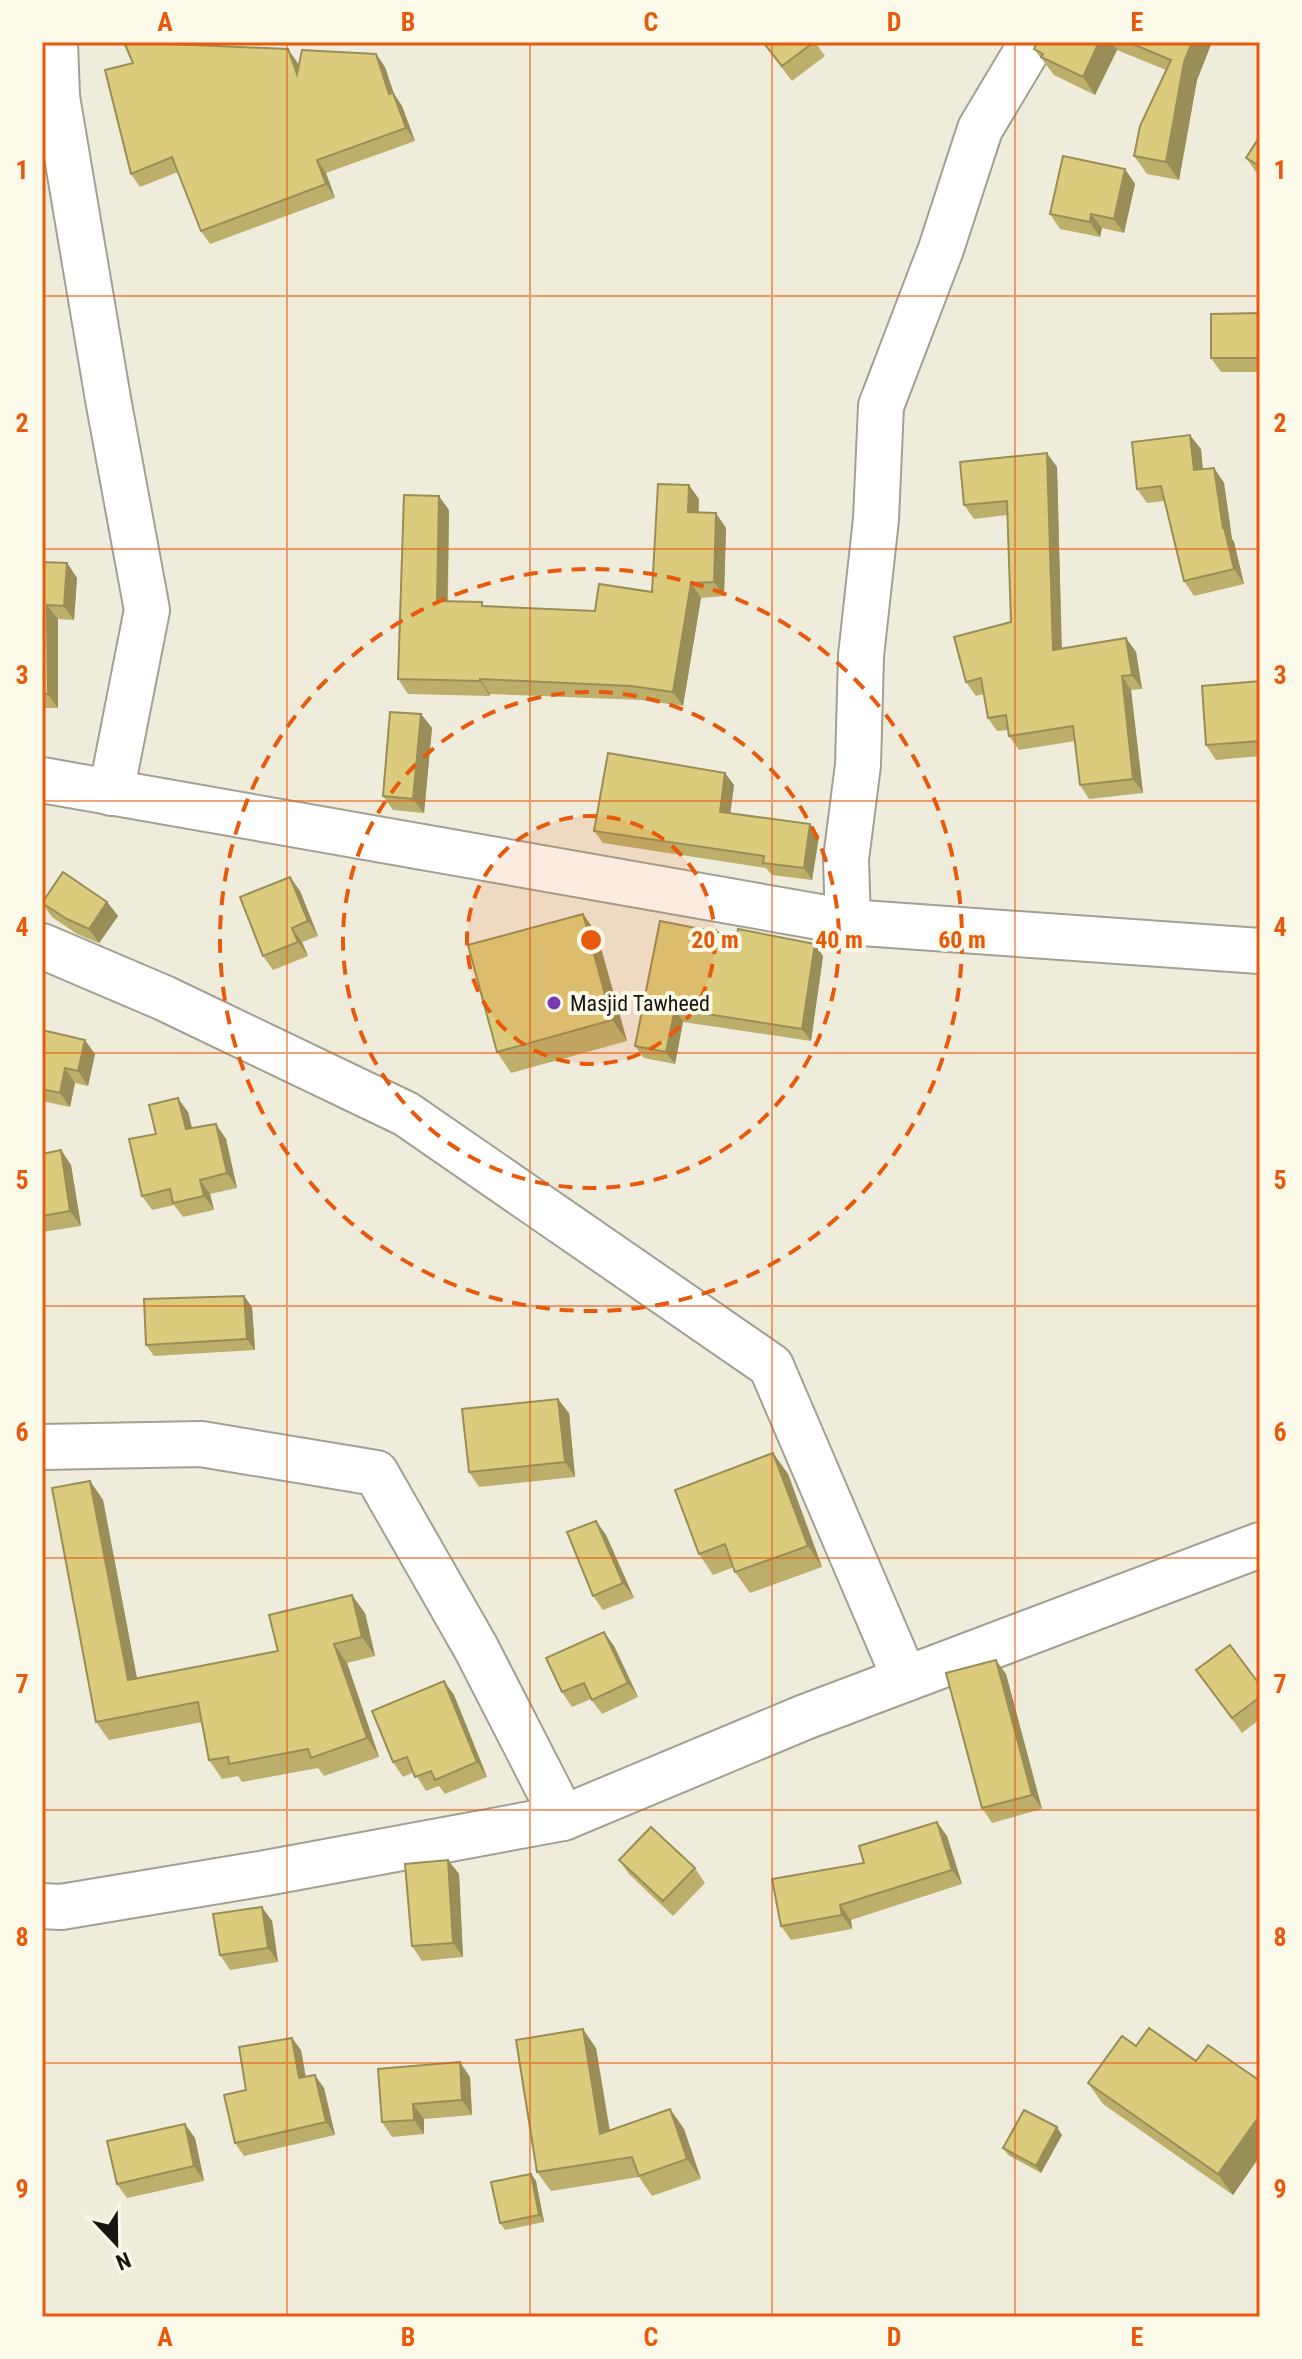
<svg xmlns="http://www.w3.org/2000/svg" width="1302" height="2359" font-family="'Roboto Condensed',sans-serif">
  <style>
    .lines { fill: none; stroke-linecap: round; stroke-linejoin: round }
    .minor-casing { stroke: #a3a091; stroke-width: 48 }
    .minor { stroke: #fff; stroke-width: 44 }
    .wall { fill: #bcaf6b }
    .shaded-wall { fill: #998e57 }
    .building { fill: #dbcb7c; stroke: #998e57; stroke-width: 2 }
    .grid { fill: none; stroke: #e8590c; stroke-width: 2; stroke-opacity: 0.55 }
    .ring { fill: none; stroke: #e8590c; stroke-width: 4; stroke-dasharray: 14 10 }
    .poi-dot { fill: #783ab0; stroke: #fdfae9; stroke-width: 3 }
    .labels { text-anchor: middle; stroke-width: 8; stroke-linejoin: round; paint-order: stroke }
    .poi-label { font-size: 22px; fill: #171610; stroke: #fdfae9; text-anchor: start }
    .centre { fill: #e8590c; stroke: #fdfae9; stroke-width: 4 }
    .ring-label { font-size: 24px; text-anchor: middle; font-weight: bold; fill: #e8590c; stroke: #fdfae9; stroke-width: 8; stroke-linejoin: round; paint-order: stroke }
    .neatline { fill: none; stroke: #e8590c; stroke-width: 3 }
    .grid-label { font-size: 26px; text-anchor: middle; font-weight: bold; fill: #e8590c }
  </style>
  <rect width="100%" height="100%" fill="#f0ecdc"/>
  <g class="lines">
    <defs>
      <g id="minor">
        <polyline points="55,42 57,97 108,399 147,610 111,793"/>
        <polyline points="42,780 848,922 1260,951"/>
        <polyline points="848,922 846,859 858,765 861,656 876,519 881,406 941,249 980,129 1032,42"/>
        <polyline points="42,946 164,998 406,1114 771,1366 905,1679"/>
        <polyline points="42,1447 201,1444 376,1473 476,1648 563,1818"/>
        <polyline points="42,1906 61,1907 266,1873 563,1818 805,1717 1260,1545"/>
      </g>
    </defs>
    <use href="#minor" class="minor-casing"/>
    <use href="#minor" class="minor"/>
  </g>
  <g class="wall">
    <polygon points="124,42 172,42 169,43 297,62 299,67 376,54 385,67 394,94 402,106 415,141 326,173 335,198 210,244 201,231 178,172 140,187 131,174 133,63"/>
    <polygon points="762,42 815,42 825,56 792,81"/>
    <polygon points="1037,42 1212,42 1197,80 1179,180 1147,174 1134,156 1166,70 1117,50 1095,95 1054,75 1034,49"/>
    <polygon points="1260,136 1260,174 1256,172 1246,158"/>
    <polygon points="1125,169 1135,184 1124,233 1102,228 1100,237 1060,229 1050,214"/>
    <polygon points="1260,313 1260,372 1221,372 1211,358"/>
    <polygon points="1201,449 1203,469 1214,468 1224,483 1232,539 1234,542 1244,584 1194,596 1184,581 1165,501 1147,503 1137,489"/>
    <polygon points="1057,467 1062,648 1126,638 1136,652 1142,689 1131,690 1143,793 1089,799 1080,785 1075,741 1019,750 1009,736 1008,730 997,731 988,718 984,694 976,696 966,682 1011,622 1007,515 974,519 964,505"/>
    <polygon points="699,499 698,513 726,528 724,596 701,598 683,706 641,700 490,694 490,696 408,694 398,679 449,510 448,601 486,607 595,611 652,592"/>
    <polygon points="42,562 67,563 77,578 74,620 58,619 58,708 42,708"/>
    <polygon points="1260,681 1260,756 1216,760 1206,745"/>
    <polygon points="421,714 432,728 424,813 393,810 383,796"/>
    <polygon points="725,773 734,785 730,813 810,824 819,836 812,880 772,875 766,868 603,843 594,831"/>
    <polygon points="290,877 300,891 318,936 302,942 308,956 273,970 263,956"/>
    <polygon points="107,902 118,916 99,943 77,934 52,917 42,903"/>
    <polygon points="583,914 597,934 627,1041 511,1073 497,1052"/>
    <polygon points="660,921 823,956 811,1041 683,1022 675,1064 644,1058 635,1046"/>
    <polygon points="42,1030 95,1054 88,1086 75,1083 70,1107 42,1101"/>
    <polygon points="188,1112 192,1128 226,1139 237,1188 210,1194 214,1210 183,1217 174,1205 152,1210 142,1196 156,1134"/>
    <polygon points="61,1150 71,1165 81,1226 42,1232 42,1154"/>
    <polygon points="244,1296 252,1307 255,1350 154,1356 146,1345"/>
    <polygon points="569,1413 575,1477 479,1487 469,1472"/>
    <polygon points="773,1453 788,1474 822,1567 750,1593 735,1572 734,1567 713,1575 699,1554"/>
    <polygon points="90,1481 103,1500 137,1679 278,1651 365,1613 375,1656 347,1663 379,1757 324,1776 318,1768 242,1782 238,1776 222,1779 209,1760 202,1722 109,1740 96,1722"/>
    <polygon points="596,1521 606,1535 634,1598 603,1610 593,1596"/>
    <polygon points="604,1632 614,1646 638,1697 602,1714 591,1699 572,1707 562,1692"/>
    <polygon points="1196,1670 1260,1685 1260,1719 1242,1733"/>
    <polygon points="1006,1674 1042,1809 992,1823 982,1808"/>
    <polygon points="444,1681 454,1695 487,1777 445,1794 439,1786 426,1791 414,1772 403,1777 393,1762"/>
    <polygon points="947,1836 962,1884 851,1920 852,1929 791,1940 781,1926 864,1863"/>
    <polygon points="448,1860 459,1874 463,1957 422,1961 412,1946"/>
    <polygon points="619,1860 695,1868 705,1883 673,1916 629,1874"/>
    <polygon points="272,1921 278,1962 230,1970 220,1955"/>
    <polygon points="1136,2046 1196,2061 1260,2081 1260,2156 1233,2195 1103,2104 1088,2083"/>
    <polygon points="596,2048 610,2130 670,2109 684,2129 701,2179 652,2196 639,2177 551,2191 537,2172"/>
    <polygon points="301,2050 306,2077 324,2088 335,2135 244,2156 235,2143 246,2090"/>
    <polygon points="378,2069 470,2077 472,2115 424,2119 424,2134 392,2137 382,2122"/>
    <polygon points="1062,2135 1041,2173 1008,2155 1003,2148"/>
    <polygon points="195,2138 204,2181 127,2198 117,2184"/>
    <polygon points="531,2174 536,2181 544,2222 505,2230 500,2223"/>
  </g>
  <g class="shaded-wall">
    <polygon points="1099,42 1111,42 1117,50 1095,95 1083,77"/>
    <polygon points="1192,42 1212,42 1197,80 1179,180 1166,162 1184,62"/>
    <polygon points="288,49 297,62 306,87 297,74"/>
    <polygon points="376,54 385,67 394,94 402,106 415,141 406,128 389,94"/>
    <polygon points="317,160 326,173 335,198 326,184"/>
    <polygon points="1125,169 1135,184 1124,233 1114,219"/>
    <polygon points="1091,214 1102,228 1100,237 1090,222"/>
    <polygon points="1190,435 1201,449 1204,485 1194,470"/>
    <polygon points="1047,453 1057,467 1062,664 1053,650"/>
    <polygon points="1214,468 1224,483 1232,539 1234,542 1244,584 1234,569 1223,528"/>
    <polygon points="689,485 699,499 698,526 688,512"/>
    <polygon points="439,496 449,510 447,615 437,601"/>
    <polygon points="716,513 726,528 724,596 714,582"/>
    <polygon points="67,563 77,578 74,620 64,606"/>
    <polygon points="691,583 701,598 683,706 673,692"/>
    <polygon points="47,605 58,619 58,708 48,694"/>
    <polygon points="1126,638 1136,652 1142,689 1132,675"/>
    <polygon points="1122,676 1131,690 1143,793 1133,779"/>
    <polygon points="480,679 490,694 490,696 480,681"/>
    <polygon points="421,714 432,728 424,813 413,799"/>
    <polygon points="725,773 734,785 729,824 720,812"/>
    <polygon points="810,824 819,836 812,880 804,868"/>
    <polygon points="290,877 300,891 318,936 308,921"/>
    <polygon points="107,902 118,916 99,943 89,929"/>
    <polygon points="583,914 597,934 627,1041 612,1020"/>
    <polygon points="292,928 302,942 308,956 298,942"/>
    <polygon points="815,944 823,956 811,1041 802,1029"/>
    <polygon points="675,1009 683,1022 675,1064 666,1052"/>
    <polygon points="85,1040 95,1054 88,1086 78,1071"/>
    <polygon points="65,1068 75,1083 70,1107 60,1093"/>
    <polygon points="178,1098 188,1112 196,1144 186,1129"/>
    <polygon points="216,1124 226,1139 237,1188 227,1173"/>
    <polygon points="61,1150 71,1165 81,1226 70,1211"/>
    <polygon points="200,1180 210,1194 214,1210 204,1196"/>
    <polygon points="244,1296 252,1307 255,1350 247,1339"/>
    <polygon points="42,1373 45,1377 42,1398"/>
    <polygon points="558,1399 569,1413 575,1477 565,1462"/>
    <polygon points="773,1453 788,1474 822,1567 808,1546"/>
    <polygon points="90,1481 103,1500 141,1699 128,1680"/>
    <polygon points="596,1521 606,1535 634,1598 623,1583"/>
    <polygon points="352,1595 365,1613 375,1656 362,1637"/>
    <polygon points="604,1632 614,1646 638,1697 628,1683"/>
    <polygon points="334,1644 347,1663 379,1757 367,1738"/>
    <polygon points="996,1660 1006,1674 1042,1809 1032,1795"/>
    <polygon points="444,1681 454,1695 487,1777 477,1762"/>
    <polygon points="937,1822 947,1836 962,1884 952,1870"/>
    <polygon points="448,1860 459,1874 463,1957 453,1943"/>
    <polygon points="840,1905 851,1920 852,1929 842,1915"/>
    <polygon points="262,1907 272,1921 278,1962 268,1948"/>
    <polygon points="583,2029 596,2048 613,2153 600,2134"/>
    <polygon points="292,2038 301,2050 308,2091 299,2078"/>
    <polygon points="460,2062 470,2077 472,2115 462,2100"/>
    <polygon points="315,2075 324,2088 335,2135 326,2122"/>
    <polygon points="413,2104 424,2119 424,2134 414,2120"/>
    <polygon points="670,2109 684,2129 701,2179 687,2159"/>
    <polygon points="1260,2115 1260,2156 1233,2195 1218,2174"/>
    <polygon points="185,2124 195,2138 204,2181 194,2166"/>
    <polygon points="1057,2127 1062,2135 1041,2173 1036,2166"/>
    <polygon points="531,2174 536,2181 544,2222 539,2215"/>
  </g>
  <g class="building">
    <polygon points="124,42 288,49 297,74 302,50 376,54 389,94 393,93 406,128 317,160 326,184 201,231 172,157 131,174 105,70 133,63"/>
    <polygon points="763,42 814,42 782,66"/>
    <polygon points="1037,42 1099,42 1083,77 1041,57 1043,54 1034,49"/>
    <polygon points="1128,42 1192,42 1184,62 1166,162 1134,156 1140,126 1171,60"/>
    <polygon points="1260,136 1260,166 1246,158"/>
    <polygon points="1063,156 1125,169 1114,219 1091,214 1090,222 1050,214"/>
    <polygon points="1260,313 1260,358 1211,358 1211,314"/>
    <polygon points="1190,435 1194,470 1214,468 1223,528 1224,527 1234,569 1184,581 1161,486 1137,489 1132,442"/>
    <polygon points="1047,453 1053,650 1126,638 1132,675 1122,676 1133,779 1080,785 1073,726 1009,736 1006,715 988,718 981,678 966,682 954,637 1011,622 1007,501 964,505 960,462"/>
    <polygon points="658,484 689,485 688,512 716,513 714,582 691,583 673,692 631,686 480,679 480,681 398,679 404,495 439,496 437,601 482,602 482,606 595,611 599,584 652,592"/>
    <polygon points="42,562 67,563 64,606 47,605 48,694 42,694"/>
    <polygon points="1260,681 1260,741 1206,745 1202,686"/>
    <polygon points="390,712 421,714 413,799 383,796"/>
    <polygon points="608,753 725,773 720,812 810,824 804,868 763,863 764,856 594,831"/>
    <polygon points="63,872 107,902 89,929 67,919 42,903"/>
    <polygon points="290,877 308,921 292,928 298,942 263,956 240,897"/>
    <polygon points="583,914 612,1020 497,1052 468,945"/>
    <polygon points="660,921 737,936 738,929 815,944 802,1029 675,1009 666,1052 635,1046"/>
    <polygon points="42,1030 85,1040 78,1071 65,1068 60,1093 42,1089"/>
    <polygon points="178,1098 186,1129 216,1124 227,1173 200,1180 204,1196 173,1203 170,1189 142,1196 129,1139 156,1134 149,1105"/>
    <polygon points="61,1150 70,1211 42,1216 42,1154"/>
    <polygon points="244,1296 247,1339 146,1345 144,1299"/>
    <polygon points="558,1399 565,1462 469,1472 462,1409"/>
    <polygon points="773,1453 808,1546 735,1572 725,1544 699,1554 675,1490"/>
    <polygon points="90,1481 128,1680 278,1651 269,1615 352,1595 362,1637 334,1644 367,1738 311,1758 308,1749 229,1764 228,1757 209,1760 198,1702 96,1722 52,1488"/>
    <polygon points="596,1521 623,1583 593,1596 567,1532"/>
    <polygon points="604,1632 628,1683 592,1700 584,1683 562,1692 546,1658"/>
    <polygon points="1230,1645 1260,1685 1260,1697 1232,1718 1196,1670"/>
    <polygon points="996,1660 1032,1795 982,1808 946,1673"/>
    <polygon points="444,1681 477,1762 435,1780 431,1771 415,1777 407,1757 393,1762 372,1711"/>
    <polygon points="937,1822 952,1870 840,1905 842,1915 781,1926 772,1879 864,1863 859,1846"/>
    <polygon points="651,1827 695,1868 663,1901 619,1860"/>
    <polygon points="448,1860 453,1943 412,1946 405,1864"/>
    <polygon points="262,1907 268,1948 220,1955 213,1914"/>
    <polygon points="1149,2028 1196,2061 1208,2045 1260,2081 1260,2115 1218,2174 1088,2083 1122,2036 1136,2046"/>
    <polygon points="583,2029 600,2134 670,2109 687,2159 639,2176 632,2157 537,2172 516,2040"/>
    <polygon points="292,2038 299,2078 315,2075 326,2122 235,2143 224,2095 246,2090 239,2047"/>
    <polygon points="460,2062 462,2100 413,2104 414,2120 382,2122 378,2069"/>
    <polygon points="1024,2110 1057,2127 1036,2166 1003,2148"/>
    <polygon points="185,2124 194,2166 117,2184 107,2141"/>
    <polygon points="531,2174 539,2215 500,2223 491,2182"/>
  </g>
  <path class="grid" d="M287 42V2317M530 42V2317M772 42V2317M1015 42V2317M42 296H1260M42 549H1260M42 801H1260M42 1053H1260M42 1306H1260M42 1558H1260M42 1810H1260M42 2063H1260"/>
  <circle cx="591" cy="940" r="124" fill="#e8590c" fill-opacity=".12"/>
  <g class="ring">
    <circle cx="591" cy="940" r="124"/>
    <circle cx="591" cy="940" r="248"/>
    <circle cx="591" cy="940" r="371"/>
  </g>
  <circle class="poi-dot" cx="554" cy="1003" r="8"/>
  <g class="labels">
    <g class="poi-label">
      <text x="570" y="1011">Masjid Tawheed</text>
    </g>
  </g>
  <circle cx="591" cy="940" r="12" class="centre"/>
  <g class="ring-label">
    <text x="715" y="948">20 m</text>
    <text x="839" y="948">40 m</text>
    <text x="962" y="948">60 m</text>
  </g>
  <rect width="1302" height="2359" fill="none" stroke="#fdfae9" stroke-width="88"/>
  <g transform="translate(116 2243) rotate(158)" stroke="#fdfae9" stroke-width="6" paint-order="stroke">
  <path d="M0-6L14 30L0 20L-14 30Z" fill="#171610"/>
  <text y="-12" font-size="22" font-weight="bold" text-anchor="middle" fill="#171610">N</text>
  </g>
  <rect x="44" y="44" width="1214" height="2271" class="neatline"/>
  <g class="grid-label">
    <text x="165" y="31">A</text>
    <text x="408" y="31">B</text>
    <text x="651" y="31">C</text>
    <text x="894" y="31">D</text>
    <text x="1137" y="31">E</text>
    <text x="22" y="179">1</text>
    <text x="1280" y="179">1</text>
    <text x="22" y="432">2</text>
    <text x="1280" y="432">2</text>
    <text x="22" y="684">3</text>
    <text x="1280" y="684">3</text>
    <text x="22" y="936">4</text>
    <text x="1280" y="936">4</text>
    <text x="22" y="1189">5</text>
    <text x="1280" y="1189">5</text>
    <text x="22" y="1441">6</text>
    <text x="1280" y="1441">6</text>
    <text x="22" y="1693">7</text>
    <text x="1280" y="1693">7</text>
    <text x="22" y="1946">8</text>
    <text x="1280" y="1946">8</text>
    <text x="22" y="2198">9</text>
    <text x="1280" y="2198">9</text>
    <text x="165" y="2346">A</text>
    <text x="408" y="2346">B</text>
    <text x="651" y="2346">C</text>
    <text x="894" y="2346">D</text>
    <text x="1137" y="2346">E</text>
  </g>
</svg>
